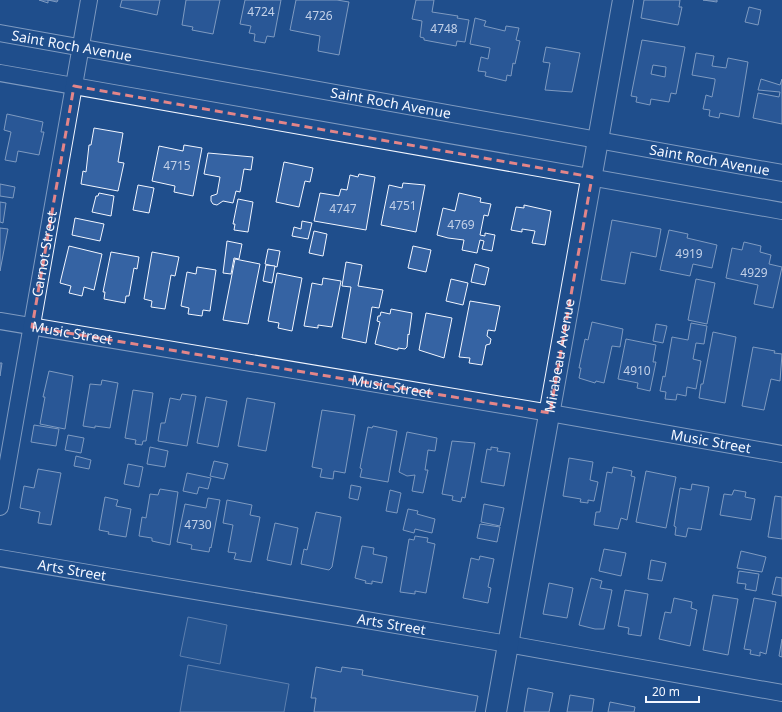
<svg xmlns="http://www.w3.org/2000/svg" width="782" height="712" font-family="'Noto Sans',sans-serif">
  <style>
    .green { fill: #305b95; stroke: #a8bbd7 }
    .building { fill: #3563a3; stroke: #f2f6ff; fill-rule: evenodd }
    .lines { fill: none; stroke-linecap: round; stroke-linejoin: round }
    .minor-casing { stroke: #f2f6ff; stroke-width: 18 }
    .tertiary-casing { stroke: #f2f6ff; stroke-width: 22 }
    .minor { stroke: #1f4e8c; stroke-width: 16 }
    .tertiary { stroke: #1f4e8c; stroke-width: 20 }
    .marked { fill: none; stroke: #e38589; stroke-width: 3; stroke-dasharray: 8 5; stroke-linejoin: round }
    .labels { text-anchor: middle; stroke-width: 3; stroke-linejoin: round; paint-order: stroke }
    .number-label { font-size: 12px; fill: #c3d1e8 }
    .street-label { font-size: 14px; fill: #f2f6ff; stroke: #1f4e8c }
  </style>
  <rect width="100%" height="100%" fill="#1f4e8c"/>
  <g class="green">
    <polygon points="188,617 227,625 220,664 180,656"/>
    <polygon points="188,665 289,684 284,712 180,712"/>
  </g>
  <g class="building">
    <polygon points="39,0 58,0 57,2 48,0 48,3"/>
    <polygon points="122,0 160,0 157,15 120,7"/>
    <polygon points="186,0 220,0 213,34 192,30 193,27 182,25"/>
    <polygon points="245,0 281,0 274,37 267,36 265,43 254,41 255,34 249,33 251,26 240,24"/>
    <polygon points="296,0 337,0 349,2 339,55 318,51 320,36 290,30"/>
    <polygon points="416,0 434,0 432,12 458,16 457,18 469,20 465,42 457,41 456,46 424,40 424,38 420,37 422,21 412,19"/>
    <polygon points="644,0 680,0 679,7 682,7 678,25 641,18"/>
    <polygon points="703,0 717,0 717,2"/>
    <polygon points="749,7 761,10 758,25 745,22"/>
    <polygon points="475,18 486,21 484,26 505,31 506,26 519,28 516,40 520,41 515,64 513,63 511,76 507,75 506,81 485,76 486,72 478,71 481,57 488,59 490,48 470,44"/>
    <path d="M642 40 685 47 676 94 671 93 669 102 651 99 650 105 636 102 637 97 631 96ZM653 65 666 67 665 77 651 74Z"/>
    <polygon points="546,47 580,53 572,92 545,90 550,63 543,62"/>
    <polygon points="696,53 714,56 712,66 726,68 728,58 748,62 739,117 720,113 719,118 709,116 710,110 703,109 706,95 712,97 715,81 715,79 692,75"/>
    <polygon points="761,79 780,85 782,79 782,124 753,118 758,93 779,97 780,92 758,90"/>
    <polygon points="7,114 43,122 41,132 44,132 39,155 18,151 16,162 5,160 11,132 4,130"/>
    <polygon points="94,128 123,133 118,162 124,163 118,191 81,184 83,171 86,172 89,145 91,145"/>
    <polygon points="184,145 202,148 193,196 174,192 175,186 152,181 159,146 183,151"/>
    <polygon points="208,153 253,157 251,170 244,169 240,192 236,191 233,203 223,201 217,205 213,204 211,201 211,196 217,194 220,177 204,174"/>
    <polygon points="284,162 313,168 310,182 305,181 299,207 276,202"/>
    <polygon points="359,174 375,177 366,230 314,221 320,193 339,196 341,189 347,190 350,175 358,177"/>
    <polygon points="403,183 425,185 416,232 381,225 389,185 402,188"/>
    <polygon points="0,184 15,187 13,198 0,196"/>
    <polygon points="138,185 154,188 149,213 133,210"/>
    <polygon points="99,193 114,196 111,216 92,212 96,196 98,196"/>
    <polygon points="459,193 481,198 480,202 491,204 488,216 484,215 480,235 485,236 485,233 495,235 492,251 482,249 484,241 480,240 477,253 462,250 464,240 448,238 437,235 443,208 455,211"/>
    <polygon points="238,199 253,202 248,232 234,230 235,224 233,224"/>
    <polygon points="0,202 6,203 3,223 0,222"/>
    <polygon points="524,205 551,211 545,245 532,243 535,231 522,229 522,232 511,230 516,207 524,208"/>
    <polygon points="75,218 104,224 100,241 72,235"/>
    <polygon points="612,220 661,229 656,257 631,252 625,284 601,280"/>
    <polygon points="302,221 312,223 308,239 292,236 294,227 301,229"/>
    <polygon points="0,228 8,229 0,271"/>
    <polygon points="669,230 688,234 687,238 717,245 712,268 693,264 690,276 660,270"/>
    <polygon points="314,231 327,234 323,256 309,253"/>
    <polygon points="227,241 242,244 239,259 234,258 231,274 223,273"/>
    <polygon points="744,242 761,246 760,252 771,255 769,264 782,267 773,308 754,304 758,285 726,278 732,248 742,250"/>
    <polygon points="69,246 102,254 94,290 84,287 82,296 69,293 71,286 60,283"/>
    <polygon points="413,246 431,250 426,272 408,268"/>
    <polygon points="268,249 280,251 277,267 265,264"/>
    <polygon points="111,252 139,257 137,269 134,268 129,296 126,296 125,303 104,299 105,292 103,292"/>
    <polygon points="152,252 179,257 175,276 171,275 165,309 151,307 152,301 144,299"/>
    <polygon points="235,259 260,264 248,324 223,320"/>
    <polygon points="346,262 362,265 358,286 383,290 379,308 372,307 366,343 342,338 351,287 342,286"/>
    <polygon points="475,264 489,268 485,285 471,282"/>
    <polygon points="266,265 275,266 272,283 263,281"/>
    <polygon points="197,267 216,270 210,311 203,310 202,316 188,314 189,308 181,306 187,272 196,274"/>
    <polygon points="277,273 302,278 292,331 278,328 279,323 268,321"/>
    <polygon points="323,278 341,281 332,327 318,325 318,328 304,326 312,283 322,285"/>
    <polygon points="451,279 468,283 463,305 446,301"/>
    <polygon points="696,279 715,283 707,324 688,320"/>
    <polygon points="470,301 500,306 495,331 488,330 487,336 491,339 490,344 486,345 482,365 469,363 470,358 459,357"/>
    <polygon points="391,309 412,313 409,335 408,334 407,347 405,349 398,348 398,350 375,344 380,322 377,321 378,316 380,316 381,312 390,314"/>
    <polygon points="426,313 452,318 444,358 419,350"/>
    <polygon points="592,322 623,329 620,347 612,346 604,383 596,381 595,383 579,378 581,368 579,368 585,339 588,340"/>
    <polygon points="691,323 707,326 704,344 696,343 693,359 701,361 696,389 687,387 686,396 677,394 676,400 665,399 666,392 660,391 663,376 665,377 672,337 688,340"/>
    <polygon points="656,324 667,326 663,343 653,341"/>
    <polygon points="713,332 736,337 725,403 699,398 701,384 703,384"/>
    <polygon points="626,339 656,345 653,362 656,362 650,391 637,388 638,383 618,379"/>
    <polygon points="753,347 775,351 774,353 782,354 780,381 771,379 764,410 742,406"/>
    <polygon points="0,363 2,363 0,376"/>
    <polygon points="49,371 73,376 65,429 40,424 45,397 43,397"/>
    <polygon points="102,380 118,383 110,428 95,426 95,428 83,426 90,384 101,385"/>
    <polygon points="133,390 153,393 146,441 143,441 142,445 135,444 136,440 125,438"/>
    <polygon points="182,394 196,396 187,446 158,441 161,423 165,423 170,398 180,400"/>
    <polygon points="206,397 227,401 218,447 197,443"/>
    <polygon points="247,398 275,403 266,451 238,446"/>
    <polygon points="322,410 355,415 345,473 334,471 333,479 320,477 322,469 312,467"/>
    <polygon points="34,425 59,429 56,446 31,442"/>
    <polygon points="373,426 397,431 388,482 360,477 362,469 360,468 368,427 372,428"/>
    <polygon points="407,432 437,438 435,451 428,450 425,470 428,470 423,493 412,491 415,475 407,476 399,472"/>
    <polygon points="68,435 84,438 81,453 65,450"/>
    <polygon points="452,441 475,443 465,498 462,497 461,502 452,500 453,496 442,494"/>
    <polygon points="150,447 168,451 165,467 147,464"/>
    <polygon points="491,447 498,448 497,451 510,453 504,486 481,482 487,449 491,450"/>
    <polygon points="76,456 91,460 89,469 74,466"/>
    <polygon points="569,458 593,462 590,480 598,482 594,501 588,500 588,503 580,502 581,499 563,496"/>
    <polygon points="214,461 228,464 224,479 210,476"/>
    <polygon points="128,464 143,467 139,487 124,484"/>
    <polygon points="613,467 632,471 631,476 635,477 627,520 621,518 618,529 594,525 596,512 600,512 607,472 612,473"/>
    <polygon points="38,469 61,473 51,525 38,523 40,512 20,508 24,486 34,488"/>
    <polygon points="646,471 676,477 666,528 636,522"/>
    <polygon points="187,473 211,478 208,489 199,487 197,494 183,491"/>
    <polygon points="692,484 709,487 701,530 688,528 686,537 675,535 676,527 674,526 680,488 691,490"/>
    <polygon points="351,485 361,487 358,500 349,498"/>
    <polygon points="160,489 178,492 170,545 152,541 152,538 139,536 142,517 146,518 150,494 158,495"/>
    <polygon points="390,490 401,493 397,513 386,511"/>
    <polygon points="734,490 746,492 745,497 755,499 751,520 720,515 724,494 732,495"/>
    <polygon points="775,496 782,497 782,539 768,537"/>
    <polygon points="105,497 118,500 116,506 131,509 126,537 108,534 109,532 99,530"/>
    <polygon points="208,498 220,500 211,548 210,547 209,552 191,549 192,545 177,542 185,504 206,508"/>
    <polygon points="227,500 252,505 250,515 260,517 251,562 234,559 236,553 228,552 233,525 223,523"/>
    <polygon points="484,504 504,508 500,526 481,522"/>
    <polygon points="408,509 418,511 417,514 435,519 432,533 415,529 414,533 403,530"/>
    <polygon points="316,512 341,517 332,567 329,570 301,564 304,549 307,550"/>
    <polygon points="275,523 298,528 291,565 267,560"/>
    <polygon points="480,524 500,527 497,542 477,538"/>
    <polygon points="415,536 428,538 427,542 435,544 426,593 415,591 415,594 400,592 409,539 414,540"/>
    <polygon points="362,546 374,548 373,554 387,557 382,583 372,581 372,584 365,583 366,581 355,578"/>
    <polygon points="604,549 626,553 621,576 599,571"/>
    <polygon points="741,551 766,557 762,572 737,568"/>
    <polygon points="480,556 494,559 488,587 491,588 488,603 463,598 471,558 479,560"/>
    <polygon points="651,560 666,563 662,581 648,579"/>
    <polygon points="739,571 759,574 756,591 745,589 746,584 737,583"/>
    <polygon points="776,577 782,578 782,596 772,594"/>
    <polygon points="591,578 602,581 600,588 612,590 604,629 595,629 579,625"/>
    <polygon points="549,583 573,588 567,618 543,614"/>
    <polygon points="625,590 648,594 641,636 628,634 629,628 618,626"/>
    <polygon points="713,595 738,599 728,655 703,650"/>
    <polygon points="674,598 692,602 691,608 697,610 690,646 659,639 665,612 671,613"/>
    <polygon points="754,598 776,602 766,654 760,652 760,656 750,654 751,650 744,649"/>
    <polygon points="782,639 782,657 779,656"/>
    <polygon points="316,667 341,672 342,667 363,670 362,675 478,696 475,712 314,712 316,698 311,698"/>
    <polygon points="528,688 553,693 549,712 524,712"/>
    <polygon points="570,695 594,699 592,712 567,712"/>
    <polygon points="610,702 635,707 634,712 608,712"/>
  </g>
  <g class="lines">
    <defs>
      <g id="minor">
        <path id="s1" d="M0 33 782 173"/>
        <polyline points="0,73 782,211"/>
        <path id="s2" d="M0 321 550 413 782 454"/>
        <path id="s3" d="M0 507 89 0"/>
        <path id="s4" d="M0 558 508 644 782 693"/>
      </g>
      <g id="tertiary">
        <path id="s5" d="M496 712 623 0"/>
      </g>
    </defs>
    <use href="#minor" class="minor-casing"/>
    <use href="#tertiary" class="tertiary-casing"/>
    <use href="#minor" class="minor"/>
    <use href="#tertiary" class="tertiary"/>
  </g>
  <path d="M0 0H782V712H0ZM74 86 592 177 550 413 32 327Z" fill="#1f4e8c" fill-opacity=".55" fill-rule="evenodd"/>
  <path class="marked" d="M74 86 592 177 550 413 32 327Z"/>
  <g class="labels">
    <g class="number-label">
      <text x="261" y="16">4724</text>
      <text x="319" y="20">4726</text>
      <text x="444" y="33">4748</text>
      <text x="177" y="170">4715</text>
      <text x="403" y="210">4751</text>
      <text x="343" y="213">4747</text>
      <text x="461" y="229">4769</text>
      <text x="689" y="258">4919</text>
      <text x="754" y="277">4929</text>
      <text x="637" y="375">4910</text>
      <text x="198" y="529">4730</text>
    </g>
    <g class="street-label">
      <text dy="5" stroke="none"><textPath href="#s1" startOffset="73">Saint Roch Avenue</textPath></text>
      <text dy="5" stroke="none"><textPath href="#s1" startOffset="397">Saint Roch Avenue</textPath></text>
      <text dy="5" stroke="none"><textPath href="#s1" startOffset="721">Saint Roch Avenue</textPath></text>
      <text dy="5" stroke="none"><textPath href="#s3" startOffset="257">Carnot Street</textPath></text>
      <text dy="5" stroke="none"><textPath href="#s2" startOffset="73">Music Street</textPath></text>
      <text dy="5" stroke="none"><textPath href="#s5" startOffset="362">Mirabeau Avenue</textPath></text>
      <text dy="5" stroke="none"><textPath href="#s2" startOffset="397">Music Street</textPath></text>
      <text dy="5" stroke="none"><textPath href="#s2" startOffset="721">Music Street</textPath></text>
      <text dy="5" stroke="none"><textPath href="#s4" startOffset="73">Arts Street</textPath></text>
      <text dy="5" stroke="none"><textPath href="#s4" startOffset="397">Arts Street</textPath></text>
    </g>
  </g>
  <path d="M646 696v6h53v-6" fill="none" stroke="#f2f6ff" stroke-width="2"/>
  <text x="652" y="696" font-size="12" fill="#f2f6ff" stroke="#1f4e8c" stroke-width="3" paint-order="stroke">20 m</text>
</svg>
